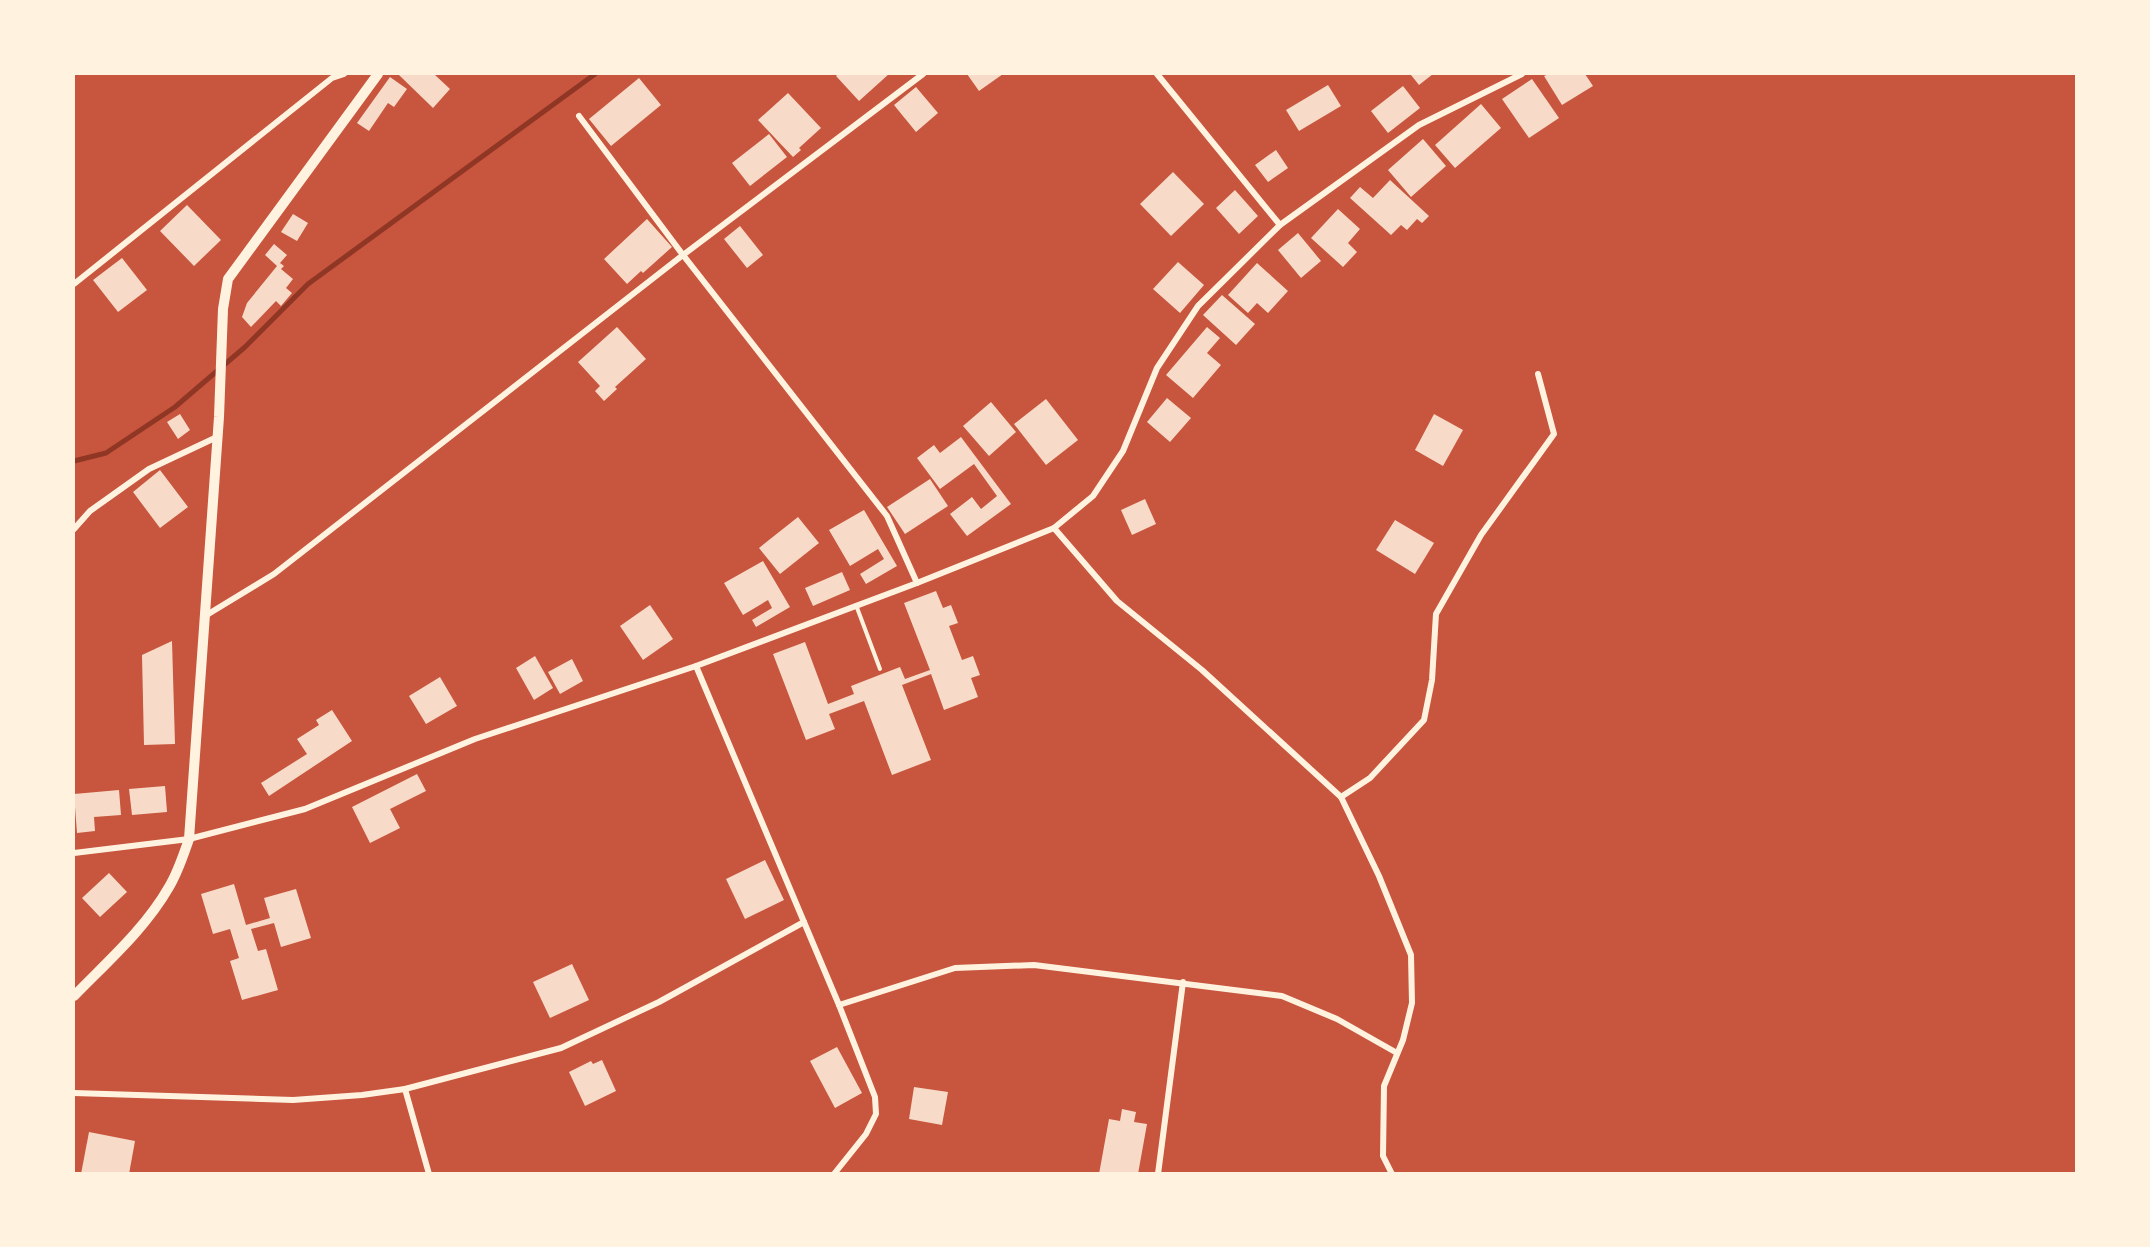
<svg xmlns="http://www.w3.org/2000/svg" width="2150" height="1247" font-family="'Exo 2',sans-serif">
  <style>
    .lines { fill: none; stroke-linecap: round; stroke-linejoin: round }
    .stream { stroke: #8f3625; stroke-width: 5 }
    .building { fill: #f7dbc8 }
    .service { stroke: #fff3e0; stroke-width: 4 }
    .minor { stroke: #fff3e0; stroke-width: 6 }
    .secondary { stroke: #fff3e0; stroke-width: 10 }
  </style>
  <rect width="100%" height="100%" fill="#c8553d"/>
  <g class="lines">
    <polyline class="stream" points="74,461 106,453 175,407 245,347 308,284 595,74"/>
  </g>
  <g class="building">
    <polygon points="400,74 434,74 450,89 433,108 399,75"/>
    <polygon points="838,74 889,74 859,101 836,76"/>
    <polygon points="967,74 1003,74 979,91"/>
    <polygon points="1413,74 1433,74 1419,85 1411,75"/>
    <polygon points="1549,74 1585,74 1593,86 1562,105 1544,76"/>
    <polygon points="390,77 407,89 394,107 388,103 369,131 357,123"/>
    <polygon points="639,78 661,105 611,146 589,119"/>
    <polygon points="1532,79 1559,118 1529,138 1502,99"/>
    <polygon points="1328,85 1341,106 1299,131 1286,110"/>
    <polygon points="1403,86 1420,108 1388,133 1371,111"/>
    <polygon points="916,87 938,113 916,132 894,105"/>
    <polygon points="788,93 821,128 799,148 801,150 793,157 758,120"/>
    <polygon points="1481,104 1501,128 1455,168 1435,145"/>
    <polygon points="769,134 787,157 750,186 732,163"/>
    <polygon points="1423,139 1446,166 1411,197 1388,170"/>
    <polygon points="1276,150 1288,168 1268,182 1255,165"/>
    <polygon points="1173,172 1204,204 1171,236 1140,204"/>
    <polygon points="1390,180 1429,216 1422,223 1417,219 1407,230 1401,225 1391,235 1350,198 1360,187 1373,198"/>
    <polygon points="1235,190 1258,216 1239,234 1216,208"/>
    <polygon points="187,205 221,240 194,266 160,231"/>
    <polygon points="1338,209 1360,229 1348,243 1357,252 1343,267 1311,238"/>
    <polygon points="293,214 308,223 297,241 281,232"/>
    <polygon points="647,219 672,247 643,273 641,271 627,284 604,259"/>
    <polygon points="740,226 763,255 747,268 724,239"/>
    <polygon points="1298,233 1321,261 1301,278 1278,250"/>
    <polygon points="274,244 287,255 280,263 284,266 281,269 293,279 286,288 292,293 281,306 276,301 251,327 242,317 247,303 277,266 265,255"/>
    <polygon points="122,258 147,290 118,312 93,280"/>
    <polygon points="1178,262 1204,285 1180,313 1153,289"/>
    <polygon points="1257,263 1288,291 1268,313 1257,303 1248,313 1228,295"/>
    <polygon points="1222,295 1255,324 1236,345 1203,315"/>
    <polygon points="617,327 646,359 615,387 617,389 604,401 595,391 600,386 578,362"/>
    <polygon points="1207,327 1220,338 1207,353 1221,365 1193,398 1166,375"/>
    <polygon points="1167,398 1191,418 1170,442 1147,422"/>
    <polygon points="1046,399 1078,440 1046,465 1014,424"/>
    <polygon points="991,402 1016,432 989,456 963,426"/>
    <polygon points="180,414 190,430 178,439 167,422"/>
    <polygon points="1434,414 1463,430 1443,466 1415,450"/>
    <polygon points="961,437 1011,504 967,536 950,514 972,497 981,509 997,496 974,464 940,489 917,458 934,445 940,453"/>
    <polygon points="160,470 188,507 160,528 133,492"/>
    <polygon points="930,479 948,506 905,534 887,507"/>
    <polygon points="1145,499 1156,524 1132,535 1121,510"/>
    <polygon points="864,510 897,566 866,584 860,574 884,559 878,549 850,566 829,530"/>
    <polygon points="798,517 819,543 780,574 759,548"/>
    <polygon points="1395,520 1434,543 1415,574 1376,550"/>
    <polygon points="763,561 790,607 756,627 752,620 772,608 768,600 743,615 724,583"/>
    <polygon points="842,572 850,590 813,606 805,588"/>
    <polygon points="936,591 943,608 951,605 958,623 949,626 962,660 973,656 980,675 971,678 978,697 944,710 931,674 902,685 931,760 892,775 864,701 829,714 835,729 806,740 773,654 805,642 828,704 854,694 851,686 900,667 905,679 930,670 904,603"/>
    <polygon points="650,605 673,639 643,660 620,626"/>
    <polygon points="172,641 175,744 144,745 142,655"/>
    <polygon points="535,656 553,688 534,700 516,668"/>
    <polygon points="572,659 583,681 560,694 548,672"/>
    <polygon points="440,677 457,706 426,724 409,696"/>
    <polygon points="332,710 352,741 269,796 261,783 307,754 297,739 319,725 316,720"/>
    <polygon points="417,774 426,791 390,809 400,828 370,843 352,807"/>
    <polygon points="165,786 167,812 132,815 129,789"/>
    <polygon points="119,790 121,815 94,817 95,831 77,833 74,794"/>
    <polygon points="765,860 784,900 745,919 726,879"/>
    <polygon points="109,873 127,892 100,917 82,898"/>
    <polygon points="234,884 246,925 270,918 264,898 296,889 311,938 281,947 274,923 251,929 258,951 266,949 278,990 242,1000 230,961 239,958 230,929 213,934 201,894"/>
    <polygon points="572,964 589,1000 550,1018 533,982"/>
    <polygon points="837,1047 862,1093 835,1108 810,1061"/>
    <polygon points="602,1060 616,1091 585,1106 569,1072 591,1061 593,1064"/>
    <polygon points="914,1087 948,1092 942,1125 909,1119"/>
    <polygon points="1122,1109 1136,1112 1134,1122 1147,1124 1138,1174 1099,1174 1109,1119 1120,1121"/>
    <polygon points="89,1132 135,1141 129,1174 81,1174"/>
  </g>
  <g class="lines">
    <polyline class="service" points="856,605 880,669"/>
    <g class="minor">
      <polyline points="1157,74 1280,225"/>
      <polyline points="579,116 683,255 887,516 917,583"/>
      <polyline points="74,284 332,78 344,74"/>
      <polyline points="1054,528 1117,601 1202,670 1341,797 1370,778 1424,720 1432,680 1436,614 1481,535 1554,434 1538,374"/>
      <polyline points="74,529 90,511 149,469 217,437"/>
      <polyline points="205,616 274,574 683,255 923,74"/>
      <polyline points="696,666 839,1005 955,968 1034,965 1282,996 1337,1019 1397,1053"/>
      <polyline points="1341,797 1379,876 1411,955 1412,1003 1403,1040 1384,1086 1383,1156 1392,1174"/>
      <polyline points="74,853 189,839 305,809 475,739 696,666 917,583 1054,528 1093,496 1123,451 1157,368 1198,306 1280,225 1419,125 1522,74"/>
      <polyline points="405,1089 429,1174"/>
      <polyline points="74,1093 293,1100 362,1095 405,1089 561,1048 659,1002 804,922"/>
      <polyline points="834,1174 866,1134 876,1114 875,1097 839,1005"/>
      <polyline points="1158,1174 1183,982"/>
    </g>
    <path class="secondary" d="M74 996C107 962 145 929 169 887 178 872 183 856 189 839L219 417 223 309 228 279 378 74"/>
  </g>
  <rect width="2150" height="1247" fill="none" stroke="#fff3e0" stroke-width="150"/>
</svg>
